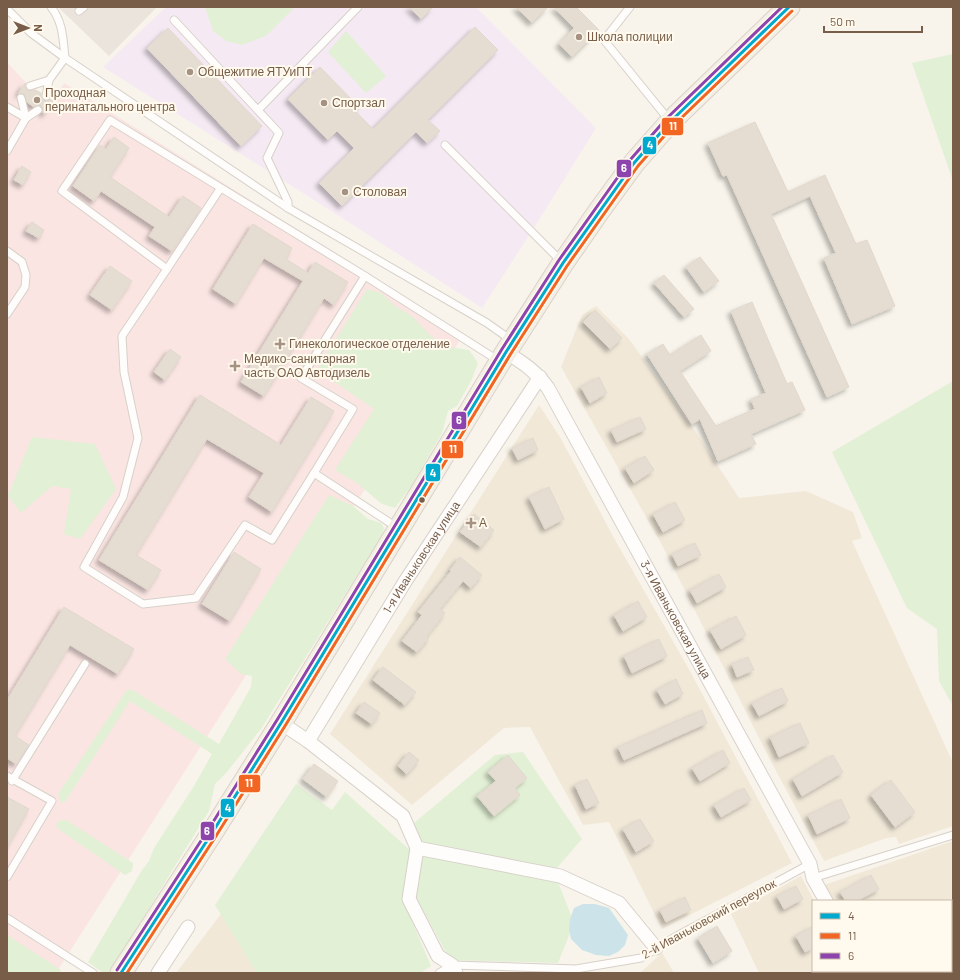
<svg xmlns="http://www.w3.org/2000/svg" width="960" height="980" font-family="Barlow,sans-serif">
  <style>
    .residential { fill: #f1e8d8 }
    .industrial { fill: #ebe4dc }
    .education { fill: #f5eaf3 }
    .medical { fill: #fae5e2 }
    .green { fill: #e2f0d5 }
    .water { fill: #cce4e9 }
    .building { fill: #e5ddd2; stroke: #e1d8cd; filter: url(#shadow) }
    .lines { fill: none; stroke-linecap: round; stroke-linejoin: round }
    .lane-casing { stroke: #d7d1c9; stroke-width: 9 }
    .street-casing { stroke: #d7d1c9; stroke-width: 15 }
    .primary-casing { stroke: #dad1c9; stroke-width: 23 }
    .lane { stroke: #fefdfc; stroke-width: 7 }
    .street { stroke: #fefdfc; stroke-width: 13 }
    .primary { stroke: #f3efe5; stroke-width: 21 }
    .bus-1-casing { stroke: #fffaed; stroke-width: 6 }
    .bus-2-casing { stroke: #fffaed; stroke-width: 6 }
    .bus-3-casing { stroke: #fffaed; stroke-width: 6 }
    .bus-1 { stroke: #00a9ce; stroke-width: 3 }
    .bus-2 { stroke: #f26522; stroke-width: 3 }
    .bus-3 { stroke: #8e44ad; stroke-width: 3 }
    .poi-dot { fill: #a59282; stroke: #fffaed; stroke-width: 1.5 }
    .bus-dot { fill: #785e49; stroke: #fffaed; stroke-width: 1.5 }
    .labels { text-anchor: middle; stroke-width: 4; stroke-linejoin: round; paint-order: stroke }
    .poi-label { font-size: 12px; fill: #785e49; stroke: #fffaed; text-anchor: start }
    .street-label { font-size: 12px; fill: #785e49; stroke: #fffaed }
    .line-badge { stroke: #fffaed; stroke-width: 1.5 }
    .badge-label { font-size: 11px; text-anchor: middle; font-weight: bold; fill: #fff }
  </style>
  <defs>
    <filter id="shadow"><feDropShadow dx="-3.5" dy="3.5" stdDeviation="2" flood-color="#0004"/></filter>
  </defs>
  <rect width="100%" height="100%" fill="#f8f4eb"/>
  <g class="residential">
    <polygon points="596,306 629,339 695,431 739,498 806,491 853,512 862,538 852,541 953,763 953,826 899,844 896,837 886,838 824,861 766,752 662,545 561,367 582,315"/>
    <polygon points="539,405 560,437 614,538 690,671 792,863 662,929 609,822 583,825 530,727 504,728 412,805 330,734"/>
    <polygon points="953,841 953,973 872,973 871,971 951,971 951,901 833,901 824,885"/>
    <polygon points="801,876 814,901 813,901 813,971 851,971 852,973 759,973 731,914"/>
    <polygon points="221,914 257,973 176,973"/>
    <polygon points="662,953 674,973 616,973 641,972"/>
  </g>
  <polygon class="industrial" points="58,7 157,7 109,56"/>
  <polygon class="education" points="166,7 476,7 596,128 534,228 482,308 314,200 103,67"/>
  <polygon class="medical" points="7,62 26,83 53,101 64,83 464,334 56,973 7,973"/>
  <g class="green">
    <polygon points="205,7 295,7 266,36 242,45 226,41 213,31"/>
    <polygon points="346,31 386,76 366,93 328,52"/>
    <polygon points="953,54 953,181 912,63"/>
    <polygon points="367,289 381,293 395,306 412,316 431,336 449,347 469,350 478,363 472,379 457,406 448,411 442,433 412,485 395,508 382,504 357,483 335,470 374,409 317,370"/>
    <polygon points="953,381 953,706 939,681 937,629 907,608 832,452"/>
    <polygon points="32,437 95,444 116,489 80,539 64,534 71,489 52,486 21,513 8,496"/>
    <polygon points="329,495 353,506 368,519 381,523 384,528 382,535 261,729 227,772 215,784 209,811 109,973 103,973 88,962 142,870 149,861 154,848 194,786 212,754 130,701 65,802 61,803 58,794 126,691 131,689 219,744 251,687 252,676 241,674 225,659"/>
    <polygon points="523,752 582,839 556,869 422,843 407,829 495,755"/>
    <polygon points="296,784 332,810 345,792 411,851 403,900 431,966 420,973 257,973 215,905"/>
    <polygon points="66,820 133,863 132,871 125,875 61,831 56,826 58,821"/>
    <polygon points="422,854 558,882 574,923 558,963 450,960 416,897"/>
    <polygon points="7,935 61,970 59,973 7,973"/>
  </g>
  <polygon class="water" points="583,904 595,904 609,908 628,935 625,945 618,952 609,956 596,955 582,950 571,939 569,929 570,919 574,908"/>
  <g class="building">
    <polygon points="409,7 433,7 421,19"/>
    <polygon points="516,7 548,7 532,23"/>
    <polygon points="554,7 576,7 599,30 572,57 559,44 574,28"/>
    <polygon points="475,27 498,50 428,120 440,131 427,143 416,132 342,206 319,183 354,148 337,131 328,140 288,99 320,67 360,108 356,112 373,129"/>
    <polygon points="168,28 262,126 241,146 147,48"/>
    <polygon points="25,83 25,87 27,90 31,91 35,90 41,93 41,97 43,100 47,101 50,99 53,101 45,114 42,112 43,109 41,106 37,105 34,107 27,102 24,94 20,93 18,94"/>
    <polygon points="755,122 788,192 825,175 856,244 867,240 895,306 852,324 824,258 836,253 810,196 771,214 849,387 827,397 727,175 723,176 708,143"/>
    <polygon points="114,137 129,148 110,177 169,217 183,196 201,208 172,251 149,236 155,227 101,191 94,201 73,186 100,145 106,149"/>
    <polygon points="22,166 31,172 23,185 14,180"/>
    <polygon points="32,222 44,230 39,238 26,231"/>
    <polygon points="253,224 292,248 286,259 308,273 315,262 348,282 334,305 324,298 264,396 241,382 303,281 264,258 236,304 213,289"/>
    <polygon points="700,257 719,281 704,292 686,267"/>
    <polygon points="110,266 132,281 112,310 90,295"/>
    <polygon points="664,275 694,309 684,317 654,283"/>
    <polygon points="752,302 787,384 792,382 805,410 751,434 756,444 718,461 700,419 692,424 647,354 663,344 670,355 701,335 711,351 680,371 716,426 755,409 751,399 766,393 731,311"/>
    <polygon points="595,310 622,338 610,349 583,322"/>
    <polygon points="170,349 181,357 165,380 154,372"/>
    <polygon points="599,377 607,393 590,403 581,387"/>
    <polygon points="200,395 281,445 311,397 334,411 272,512 249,497 264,473 207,439 136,555 161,570 148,590 99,560"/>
    <polygon points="640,417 646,429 617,442 611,430"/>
    <polygon points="533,438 538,450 518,460 512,448"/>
    <polygon points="645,456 654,470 634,483 625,468"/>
    <polygon points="549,487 564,519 545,529 529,497"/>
    <polygon points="675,502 685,520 663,532 653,514"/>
    <polygon points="474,514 494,530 481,547 460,532"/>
    <polygon points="695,543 701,555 678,566 672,554"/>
    <polygon points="234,552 261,569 230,621 202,604"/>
    <polygon points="460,557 482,575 471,588 463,581 440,609 445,613 427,636 429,638 417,652 402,641 422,615 418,612 451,571 450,570"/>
    <polygon points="719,574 726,587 697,603 690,590"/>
    <polygon points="638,601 647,617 623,631 614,615"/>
    <polygon points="64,607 134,649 118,674 70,645 15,736 29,745 16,764 7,758 7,700"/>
    <polygon points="736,616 746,635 721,649 710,630"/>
    <polygon points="659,639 667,656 632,673 624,656"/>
    <polygon points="748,657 754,670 737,677 732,664"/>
    <polygon points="383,667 416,692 405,705 373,680"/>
    <polygon points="676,679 683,694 665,704 657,690"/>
    <polygon points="782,688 788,701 759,716 752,703"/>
    <polygon points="364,702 380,713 372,724 356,713"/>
    <polygon points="702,710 707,723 624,760 618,747"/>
    <polygon points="800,723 809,743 779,757 770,737"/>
    <polygon points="723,750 730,763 700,781 692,768"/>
    <polygon points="409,752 419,760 407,774 398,766"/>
    <polygon points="508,755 527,778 515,788 520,795 494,816 477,796 496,781 488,772"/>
    <polygon points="833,755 843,772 802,796 793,779"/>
    <polygon points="314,764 338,781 327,797 303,779"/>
    <polygon points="587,779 599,803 586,809 575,785"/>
    <polygon points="891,780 915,812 895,827 871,795"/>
    <polygon points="744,788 751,800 721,817 714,805"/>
    <polygon points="7,797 29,809 7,848"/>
    <polygon points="841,799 850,818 817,834 808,815"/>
    <polygon points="640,819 654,841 636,852 623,829"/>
    <polygon points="871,875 879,889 857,901 846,901 840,892"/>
    <polygon points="796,886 803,899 784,909 777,896"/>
    <polygon points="685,897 691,910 666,922 660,910"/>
    <polygon points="717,926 732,951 713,963 698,938"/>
    <polygon points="813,926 813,948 805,952 796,936"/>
  </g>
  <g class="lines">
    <defs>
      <g id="lane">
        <polyline points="630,7 604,40 669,120"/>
        <polyline points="7,9 31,33 65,58 288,208 487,323 511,340"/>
        <polyline points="79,11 84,7"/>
        <polyline points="174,20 279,133 267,158 288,202 288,208"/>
        <polyline points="30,86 49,80"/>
        <path d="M46 96 49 80 65 58C63 39 63 22 51 7"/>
        <polyline points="21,98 26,118"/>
        <polyline points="7,107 26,118"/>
        <polyline points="258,110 358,7"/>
        <polyline points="445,145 561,261"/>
        <polyline points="7,151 26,118 38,110"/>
        <polyline points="7,251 22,262 26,275 25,287 7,314"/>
        <polyline points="167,269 220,189"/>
        <polyline points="314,473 353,409 301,378 365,276"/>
        <polyline points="398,528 314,473 272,540 245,525 196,598 143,604 84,567 123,497 138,438 124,372 122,336 167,269 62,191 110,120 365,276 499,361"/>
        <polyline points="7,776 52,801 7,877"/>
        <polyline points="12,781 85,664"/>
        <polyline points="813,878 953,835"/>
        <polyline points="7,918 93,973"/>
        <polyline points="439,973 452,965 576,969 641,958 675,937 810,864"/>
      </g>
      <g id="street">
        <path id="s1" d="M506 352C523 363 536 371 548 388L810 864 813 878 826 901"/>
        <polyline points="281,723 308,741 403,816 417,848 560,876 619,903 656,948"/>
        <path id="s2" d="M308 741 406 580 540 377"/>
        <polyline points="417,848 409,899 438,956 452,965 456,973"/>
        <polyline points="863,971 865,973"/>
        <polyline points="158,973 188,927"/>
      </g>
      <polyline id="primary" points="121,973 212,833 281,723 506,352 563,263 599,211 634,163 670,122 789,7"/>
    </defs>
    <use href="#lane" class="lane-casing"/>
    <use href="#street" class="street-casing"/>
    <use href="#primary" class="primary-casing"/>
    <use href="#lane" class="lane"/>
    <use href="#street" class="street"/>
    <use href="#primary" class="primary"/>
    <defs>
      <polyline id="bus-1" points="121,973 212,833 281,723 506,352 563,263 634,163 670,122 789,7"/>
      <polyline id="bus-2" points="127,973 216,836 285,726 510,355 567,266 638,166 674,125 792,11"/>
      <polyline id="bus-3" points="117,970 208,830 277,720 502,349 559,260 630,160 666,119 782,7"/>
    </defs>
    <use href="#bus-1" class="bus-1-casing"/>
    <use href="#bus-2" class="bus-2-casing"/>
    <use href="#bus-3" class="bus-3-casing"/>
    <use href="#bus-1" class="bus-1"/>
    <use href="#bus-2" class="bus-2"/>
    <use href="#bus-3" class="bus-3"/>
  </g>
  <g class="poi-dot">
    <circle cx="579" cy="37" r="4"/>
    <circle cx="190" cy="72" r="4"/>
    <circle cx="37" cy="100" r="4"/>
    <circle cx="324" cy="103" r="4"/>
    <circle cx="345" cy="192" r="4"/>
    <path d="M278 338h4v4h4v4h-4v4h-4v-4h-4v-4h4z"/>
    <path d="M233 360h4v4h4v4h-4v4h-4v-4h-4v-4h4z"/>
    <path d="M469 517h4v4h4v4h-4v4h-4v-4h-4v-4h4z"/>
  </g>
  <circle class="bus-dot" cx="422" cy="500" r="3.5"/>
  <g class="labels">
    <g class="poi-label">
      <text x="587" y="41">Школа полиции</text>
      <text x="198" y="76">Общежитие ЯТУиПТ</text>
      <text x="45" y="97">Проходная<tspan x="45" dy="14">перинатального центра</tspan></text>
      <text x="332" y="107">Спортзал</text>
      <text x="353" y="196">Столовая</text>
      <text x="289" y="348">Гинекологическое отделение</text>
      <text x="244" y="363">Медико-санитарная<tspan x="244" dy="14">часть ОАО Автодизель</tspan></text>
      <text x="479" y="527">А</text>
    </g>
    <g class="street-label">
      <text dy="4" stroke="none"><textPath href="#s2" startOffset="216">1-я Иваньковская улица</textPath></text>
      <text dy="4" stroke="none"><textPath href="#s1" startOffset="320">3-я Иваньковская улица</textPath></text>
      <text transform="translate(709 919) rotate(-29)" y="4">2-й Иваньковский переулок</text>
    </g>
  </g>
  <g class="line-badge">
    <rect x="661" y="117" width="23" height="19" rx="4" fill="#f26522"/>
    <rect x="642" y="136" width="15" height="19" rx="4" fill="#00a9ce"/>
    <rect x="616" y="159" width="16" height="19" rx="4" fill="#8e44ad"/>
    <rect x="451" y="411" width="16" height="19" rx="4" fill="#8e44ad"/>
    <rect x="441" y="440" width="23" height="19" rx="4" fill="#f26522"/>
    <rect x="425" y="463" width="16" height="19" rx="4" fill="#00a9ce"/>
    <rect x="238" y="774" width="23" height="19" rx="4" fill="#f26522"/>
    <rect x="220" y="798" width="15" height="20" rx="4" fill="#00a9ce"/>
    <rect x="200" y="821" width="15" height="20" rx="4" fill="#8e44ad"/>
  </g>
  <g class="badge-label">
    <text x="673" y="130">11</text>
    <text x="650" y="149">4</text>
    <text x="624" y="172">6</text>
    <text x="459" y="424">6</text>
    <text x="453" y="453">11</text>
    <text x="433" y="477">4</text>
    <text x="249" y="787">11</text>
    <text x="228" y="812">4</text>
    <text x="207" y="835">6</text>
  </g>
  <rect width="960" height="980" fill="none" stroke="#785e49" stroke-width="16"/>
  <rect x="812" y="900" width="140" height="72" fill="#fffaed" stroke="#c9bcab"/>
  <rect x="820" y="913" width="20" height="6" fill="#00a9ce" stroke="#c9bcab"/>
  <text x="848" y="920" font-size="12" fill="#785e49">4</text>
  <rect x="820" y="933" width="20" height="6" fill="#f26522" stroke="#c9bcab"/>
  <text x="848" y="940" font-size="12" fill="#785e49">11</text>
  <rect x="820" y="953" width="20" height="6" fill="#8e44ad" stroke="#c9bcab"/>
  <text x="848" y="960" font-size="12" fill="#785e49">6</text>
  <g transform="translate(28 28) rotate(90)" stroke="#fffaed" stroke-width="3" paint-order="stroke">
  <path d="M0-3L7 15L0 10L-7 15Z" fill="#785e49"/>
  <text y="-6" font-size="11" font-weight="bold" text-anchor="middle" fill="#785e49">N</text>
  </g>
  <path d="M824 26v6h98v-6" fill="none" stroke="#785e49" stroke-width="2"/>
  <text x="830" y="26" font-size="12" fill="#785e49" stroke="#fffaed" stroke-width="3" paint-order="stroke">50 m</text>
</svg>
